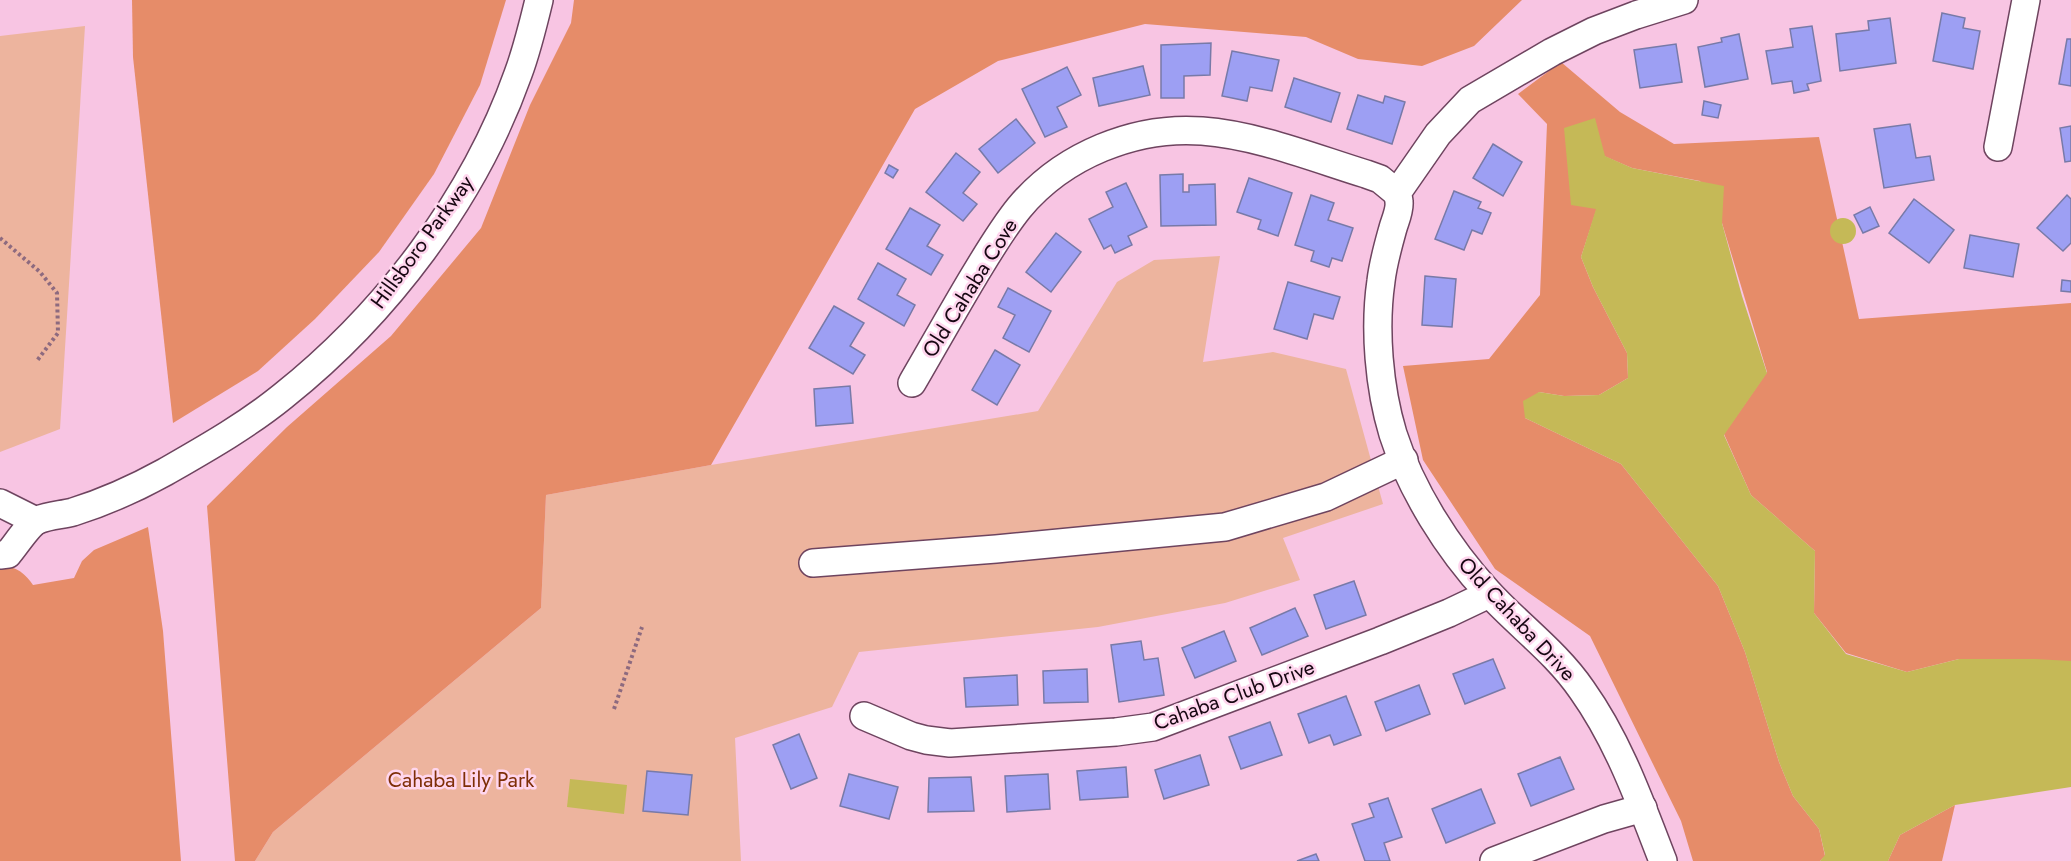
<svg xmlns="http://www.w3.org/2000/svg" width="2071" height="861" font-family="Jost,sans-serif">
  <style>
    .green { fill: #edb49e }
    .forest { fill: #e68c69 }
    .water { fill: #c5b957 }
    .building { fill: #9d9ff3; stroke: #787aa8; stroke-width: 1.5 }
    .lines { fill: none; stroke-linecap: round; stroke-linejoin: round }
    .minor-casing { stroke: #6e445f; stroke-width: 30 }
    .path { stroke: #8d6a7f; stroke-width: 4; stroke-dasharray: 3 3; stroke-linecap: butt }
    .minor { stroke: #fff; stroke-width: 27 }
    .labels { text-anchor: middle; stroke-width: 5; stroke-linejoin: round; paint-order: stroke }
    .street-label { font-size: 21px; fill: #170712; stroke: #ffd6ee }
    .park-label { font-size: 21px; fill: #7e2e06; stroke: #ffd6ee }
  </style>
  <rect width="100%" height="100%" fill="#f8c5e3"/>
  <g class="green">
    <polygon points="85,26 60,429 0,452 0,36"/>
    <polygon points="1220,256 1203,362 1273,352 1346,369 1383,504 1283,538 1300,580 1225,603 1098,627 859,652 832,707 735,738 741,861 255,861 273,832 541,608 546,495 711,465 1038,411 1117,282 1154,260"/>
  </g>
  <g class="forest">
    <polygon points="132,0 506,0 480,85 434,174 379,252 315,319 258,371 173,423 133,57"/>
    <polygon points="574,0 1522,0 1474,46 1422,66 1358,59 1306,37 1145,24 998,61 915,109 711,465 546,495 541,608 273,832 255,861 235,861 207,506 287,427 391,336 481,228 530,105 571,23"/>
    <polygon points="1561,62 1620,112 1674,144 1819,137 1859,319 2071,303 2071,662 1959,659 1907,672 1846,653 1814,613 1815,551 1751,495 1724,434 1767,372 1722,223 1700,181 1632,168 1604,156 1597,208 1581,257 1593,287 1627,353 1628,378 1599,395 1564,396 1539,392 1525,418 1621,464 1718,586 1745,652 1779,762 1793,796 1819,829 1825,856 1820,861 1693,861 1681,821 1590,636 1495,569 1423,460 1403,366 1489,359 1540,295 1547,124 1518,94"/>
    <path d="M148 527 163 631 181 861H0V566C15 565 26 574 33 585L74 578 82 561 94 550Z"/>
    <polygon points="1955,805 1942,861 1888,861 1900,835"/>
  </g>
  <g class="water">
    <polygon points="1595,118 1605,156 1632,168 1724,186 1722,223 1742,296 1767,373 1724,435 1751,495 1815,551 1814,613 1846,654 1907,672 1959,659 2035,659 2071,661 2071,787 1955,805 1900,835 1888,861 1820,861 1825,855 1819,829 1793,796 1779,762 1745,652 1718,586 1621,464 1525,418 1523,401 1539,392 1564,396 1599,395 1628,378 1627,353 1593,287 1581,257 1596,209 1571,205 1564,128"/>
    <circle cx="1843" cy="231" r="13"/>
    <polygon points="570,779 627,785 624,814 567,807"/>
  </g>
  <g class="building">
    <polygon points="1942,13 1965,18 1963,28 1980,31 1973,69 1933,61"/>
    <polygon points="1890,18 1896,63 1840,71 1836,34 1869,30 1868,21"/>
    <polygon points="1812,26 1821,81 1807,84 1809,90 1794,93 1792,81 1772,84 1766,51 1793,47 1790,29"/>
    <polygon points="1739,34 1748,79 1705,87 1698,47 1722,42 1721,38"/>
    <polygon points="2067,39 2071,39 2071,86 2059,84"/>
    <polygon points="1211,43 1210,75 1184,76 1184,98 1161,98 1161,45"/>
    <polygon points="1676,44 1682,82 1640,88 1634,50"/>
    <polygon points="1232,51 1279,60 1272,91 1250,87 1247,101 1222,96"/>
    <polygon points="1143,66 1150,95 1099,106 1093,78"/>
    <polygon points="1067,67 1081,95 1057,107 1067,127 1045,137 1022,89"/>
    <polygon points="1294,78 1340,93 1331,122 1285,107"/>
    <polygon points="1358,95 1383,103 1385,96 1405,102 1392,144 1347,129"/>
    <polygon points="1704,101 1721,105 1718,118 1702,115"/>
    <polygon points="1016,119 1035,143 998,173 979,149"/>
    <polygon points="1910,124 1916,158 1930,156 1934,180 1884,188 1874,129"/>
    <polygon points="2071,126 2071,161 2065,162 2060,128"/>
    <polygon points="1493,144 1522,162 1503,196 1473,178"/>
    <polygon points="956,153 980,172 963,193 977,204 963,221 926,192"/>
    <polygon points="889,165 898,170 893,178 885,173"/>
    <polygon points="1183,174 1183,192 1189,192 1189,185 1215,184 1216,225 1161,226 1160,175"/>
    <polygon points="1249,178 1292,193 1278,236 1258,229 1261,220 1237,212"/>
    <polygon points="1126,183 1147,227 1128,236 1132,245 1115,253 1111,245 1104,249 1089,219 1113,207 1106,192"/>
    <polygon points="1454,191 1481,202 1478,208 1491,213 1482,234 1472,230 1464,250 1435,239"/>
    <polygon points="1311,195 1334,203 1328,220 1353,228 1342,261 1332,258 1329,267 1311,261 1314,251 1295,245"/>
    <polygon points="2067,195 2071,199 2071,243 2063,251 2037,228"/>
    <polygon points="1914,199 1954,230 1929,263 1889,233"/>
    <polygon points="1870,207 1879,226 1863,233 1854,215"/>
    <polygon points="910,208 940,225 927,246 943,255 931,275 886,249"/>
    <polygon points="1056,233 1081,252 1051,292 1026,272"/>
    <polygon points="1970,235 2019,244 2013,277 1964,268"/>
    <polygon points="878,263 906,279 897,295 915,305 904,326 858,299"/>
    <polygon points="1425,276 1456,279 1452,327 1422,325"/>
    <polygon points="2062,280 2071,281 2071,292 2061,291"/>
    <polygon points="1288,282 1340,297 1333,319 1314,314 1307,339 1274,329"/>
    <polygon points="1008,288 1051,311 1029,352 1003,338 1015,315 998,307"/>
    <polygon points="834,306 864,323 850,346 865,355 853,374 809,348"/>
    <polygon points="995,350 1020,365 997,405 972,390"/>
    <polygon points="850,386 853,423 816,426 814,389"/>
    <polygon points="1354,581 1366,615 1326,629 1314,595"/>
    <polygon points="1295,608 1308,636 1262,655 1250,628"/>
    <polygon points="1224,631 1236,661 1195,678 1182,648"/>
    <polygon points="1141,641 1144,660 1158,658 1164,695 1119,702 1111,645"/>
    <polygon points="1493,659 1505,688 1465,704 1453,674"/>
    <polygon points="1087,669 1088,702 1044,703 1043,671"/>
    <polygon points="1017,675 1018,705 966,707 964,678"/>
    <polygon points="1419,685 1430,714 1386,731 1375,702"/>
    <polygon points="1346,696 1361,735 1334,745 1330,735 1309,743 1298,714"/>
    <polygon points="1270,722 1282,755 1241,769 1229,737"/>
    <polygon points="799,734 817,778 791,789 773,745"/>
    <polygon points="1200,755 1209,785 1164,799 1155,770"/>
    <polygon points="1560,757 1574,789 1531,806 1518,774"/>
    <polygon points="1126,767 1128,797 1080,800 1077,771"/>
    <polygon points="647,771 692,775 688,815 643,811"/>
    <polygon points="849,774 898,787 889,819 840,806"/>
    <polygon points="1048,774 1050,809 1007,812 1005,776"/>
    <polygon points="971,777 974,811 928,812 929,778"/>
    <polygon points="1481,789 1495,823 1446,843 1432,809"/>
    <polygon points="1388,798 1402,837 1384,843 1390,861 1365,861 1352,824 1374,817 1369,804"/>
    <polygon points="1316,854 1319,861 1297,861"/>
  </g>
  <g class="lines">
    <defs>
      <g id="minor">
        <polyline points="1998,147 2026,0"/>
        <path d="M912 383C933 347 953 311 974 276 988 253 1002 229 1019 208 1063 155 1135 126 1202 131 1257 135 1314 158 1366 174L1380 179 1397 193"/>
        <polyline points="0,503 36,521"/>
        <path d="M0 555 8 554C15 546 29 524 38 520 49 515 62 515 73 512 105 502 136 488 165 472 205 449 246 426 283 396 386 314 474 198 518 74 527 50 533 25 539 0"/>
        <polyline points="813,563 996,549 1225,527 1326,497 1404,460"/>
        <polyline points="864,716 911,736 926,740 950,743 1116,732 1153,727 1380,641 1449,613 1489,594"/>
        <polyline points="1494,861 1604,819 1643,808"/>
        <path d="M1663 861C1640 802 1619 742 1582 690 1556 652 1519 626 1488 592 1448 549 1411 490 1393 434 1379 388 1374 329 1381 281 1383 263 1388 246 1393 228 1395 221 1400 210 1399 202 1399 199 1398 196 1397 193L1438 134 1470 100 1552 52 1594 31 1636 15 1684 0"/>
      </g>
    </defs>
    <use href="#minor" class="minor-casing"/>
    <g class="path">
      <polyline points="0,238 40,272 57,293 58,333 36,362"/>
      <polyline points="614,709 642,627"/>
    </g>
    <use href="#minor" class="minor"/>
  </g>
  <g class="labels">
    <g class="street-label">
      <text transform="translate(422 242) rotate(-54)" y="7">Hillsboro Parkway</text>
      <text transform="translate(970 288) rotate(-58)" y="7">Old Cahaba Cove</text>
      <text transform="translate(1517 619) rotate(47)" y="7">Old Cahaba Drive</text>
      <text transform="translate(1234 695) rotate(-20)" y="7">Cahaba Club Drive</text>
    </g>
    <g class="park-label">
      <text x="461" y="787">Cahaba Lily Park</text>
    </g>
  </g>
</svg>
